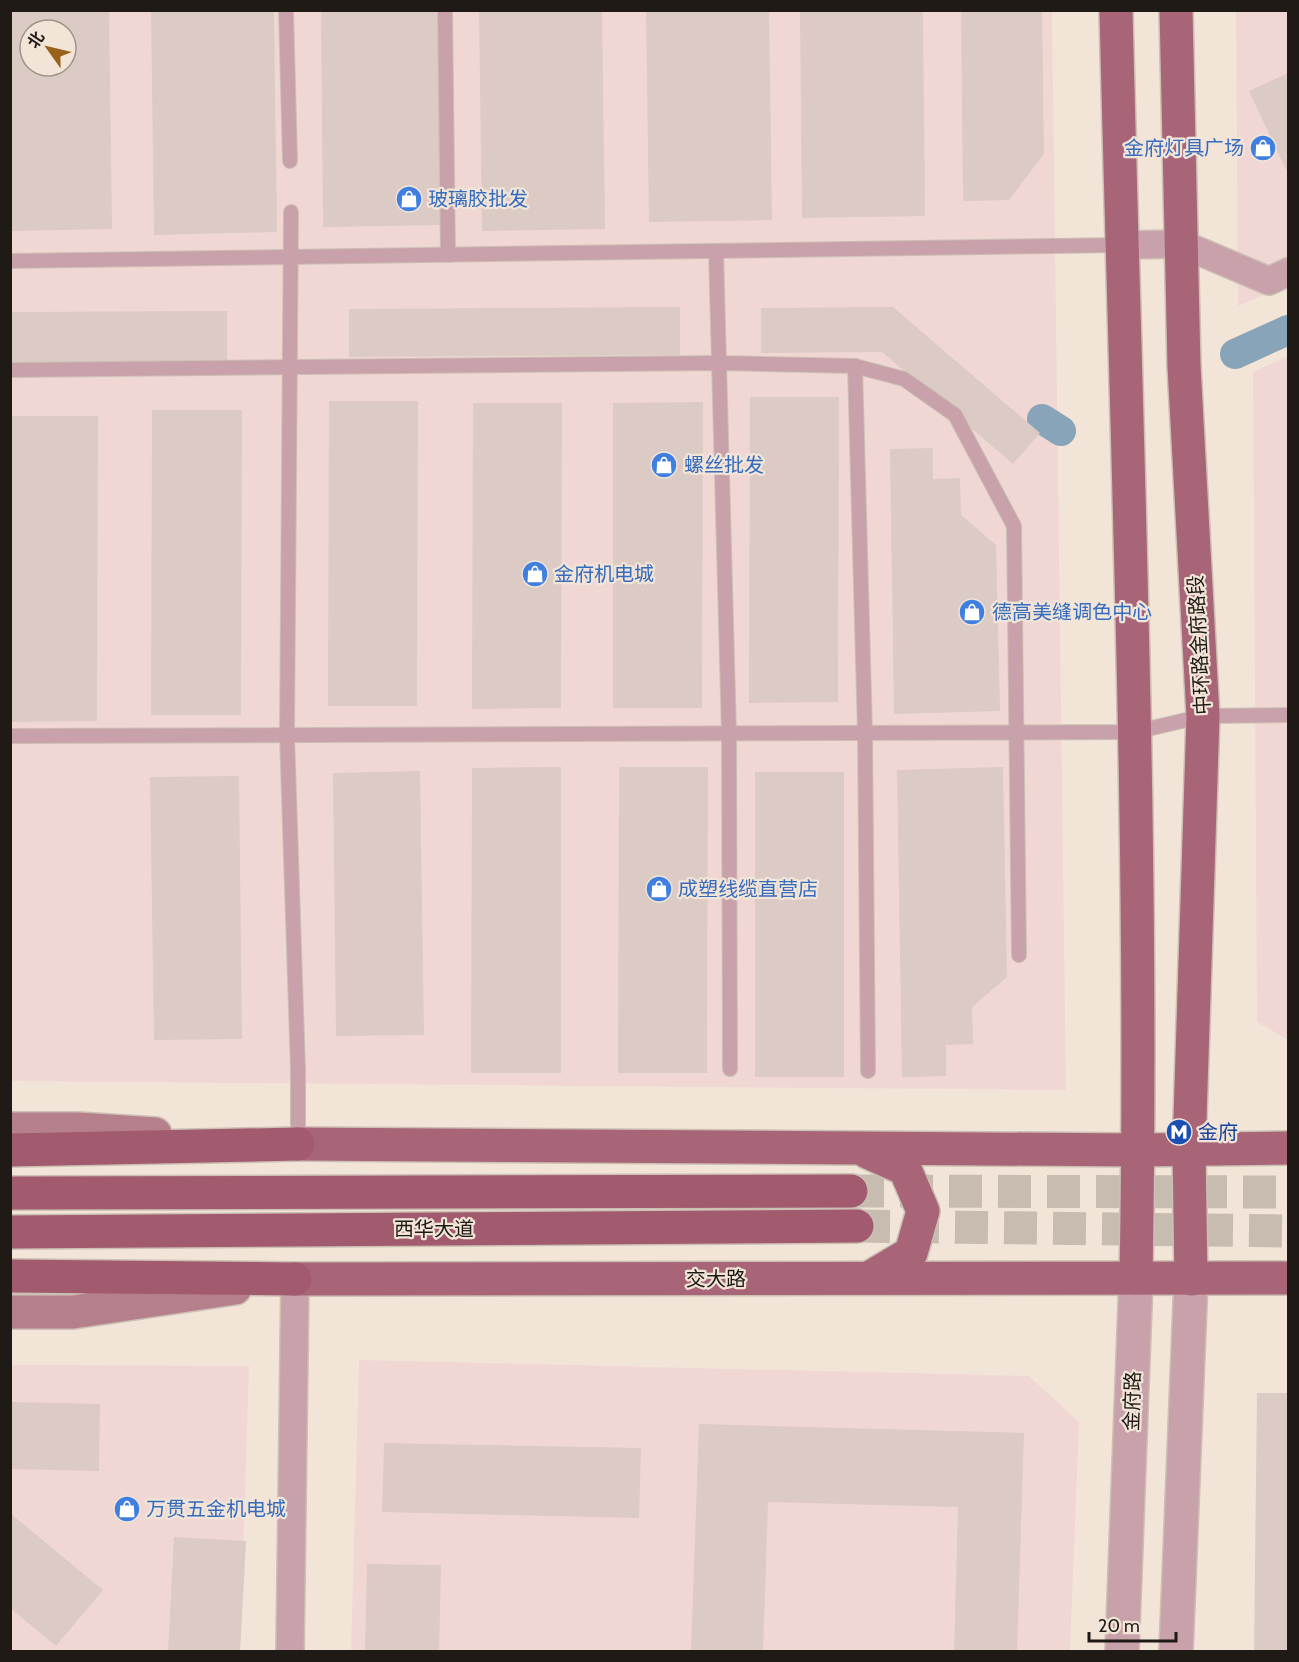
<svg xmlns="http://www.w3.org/2000/svg" width="1299" height="1662" font-family="Cabin,'Noto Sans SC',sans-serif">
  <style>
    .commercial { fill: #f1d7d4; fill-rule: evenodd }
    .lines { fill: none; stroke-linecap: round; stroke-linejoin: round }
    .canal { stroke: #87a4b8; stroke-width: 30 }
    .building { fill: #dccac4; fill-rule: evenodd }
    .trunk-tunnel { stroke: #c8bcb1; stroke-width: 33; stroke-dasharray: 33 16; stroke-linecap: butt }
    .service-casing { stroke: #ccc0b5; stroke-width: 16 }
    .minor-casing { stroke: #ccc0b5; stroke-width: 30 }
    .tertiary-casing { stroke: #ccc0b5; stroke-width: 36 }
    .secondary-casing { stroke: #ccc0b5; stroke-width: 36 }
    .primary-casing { stroke: #ccc0b5; stroke-width: 36 }
    .trunk-casing { stroke: #ccc0b5; stroke-width: 36 }
    .service { stroke: #c8a1aa; stroke-width: 14 }
    .minor { stroke: #c8a1aa; stroke-width: 27 }
    .tertiary { stroke: #c8a1aa; stroke-width: 33 }
    .secondary { stroke: #b67f8c; stroke-width: 33 }
    .primary { stroke: #a86577; stroke-width: 33 }
    .trunk { stroke: #a25a6e; stroke-width: 33 }
    .labels { text-anchor: middle; stroke-width: 4.5; stroke-linejoin: round; paint-order: stroke }
    .shop-label { font-size: 20px; fill: #366cbe; stroke: #f2e5d8; text-anchor: start }
    .street-label { font-size: 20px; fill: #1f1a16; stroke: #f2e5d8 }
    .transit-label { font-size: 20px; fill: #164399; stroke: #f2e5d8; text-anchor: start }
  </style>
  <rect width="100%" height="100%" fill="#f2e5d8"/>
  <g class="commercial">
    <path d="M11 11H1052L1066 1090 11 1081ZM30 30H66V66H30Z"/>
    <polygon points="1236,11 1288,11 1288,285 1238,306"/>
    <polygon points="1288,356 1288,1040 1257,1022 1253,372"/>
    <polygon points="359,1360 1029,1376 1079,1422 1070,1651 351,1652"/>
    <polygon points="11,1365 249,1366 240,1651 11,1652"/>
  </g>
  <g class="lines">
    <g class="canal">
      <polyline points="1235,354 1288,330"/>
      <polyline points="1042,419 1061,431"/>
    </g>
  </g>
  <g class="building">
    <path d="M10 10H109L112 229 10 231ZM30 30H66V66H30Z"/>
    <polygon points="151,10 274,10 277,232 154,235"/>
    <polygon points="321,10 443,10 446,225 323,227"/>
    <polygon points="479,10 602,10 605,229 482,231"/>
    <polygon points="646,10 769,10 772,220 649,222"/>
    <polygon points="800,10 923,10 925,216 802,218"/>
    <polygon points="961,10 1042,10 1044,154 1009,200 963,201"/>
    <polygon points="1288,73 1288,174 1249,91"/>
    <polygon points="680,307 680,355 349,357 349,309"/>
    <polygon points="893,307 1040,433 1013,464 882,352 761,353 761,308"/>
    <polygon points="227,311 227,363 10,364 10,312"/>
    <polygon points="750,397 839,397 838,702 749,703"/>
    <polygon points="329,401 418,401 417,706 328,706"/>
    <polygon points="703,402 702,708 613,708 613,403"/>
    <polygon points="473,403 562,403 561,708 472,709"/>
    <polygon points="152,410 242,410 241,715 151,715"/>
    <polygon points="10,416 98,416 97,721 10,722"/>
    <polygon points="933,448 933,479 960,478 961,515 996,545 1000,711 894,714 890,449"/>
    <polygon points="561,767 561,1073 471,1073 472,768"/>
    <polygon points="619,767 708,767 707,1073 618,1073"/>
    <polygon points="1003,767 1007,977 972,1007 973,1044 946,1045 946,1076 902,1077 897,770"/>
    <polygon points="420,771 424,1035 336,1036 333,773"/>
    <rect x="755" y="772" width="89" height="305"/>
    <polygon points="239,776 242,1039 154,1040 150,777"/>
    <polygon points="1257,1393 1288,1393 1288,1652 1254,1652"/>
    <polygon points="10,1402 100,1404 99,1471 10,1469"/>
    <polygon points="699,1424 1024,1433 1017,1652 954,1652 958,1507 768,1502 763,1652 691,1652"/>
    <polygon points="384,1443 641,1448 639,1518 382,1512"/>
    <polygon points="10,1513 103,1590 56,1646 10,1608"/>
    <polygon points="174,1537 246,1541 240,1652 168,1652"/>
    <polygon points="367,1564 441,1565 439,1652 365,1652"/>
  </g>
  <g class="lines">
    <g class="trunk-tunnel">
      <polyline points="851,1191 1288,1192"/>
      <polyline points="857,1226 1288,1231"/>
    </g>
    <defs>
      <g id="service">
        <polyline points="286,10 290,161"/>
        <polyline points="445,10 448,255"/>
        <polyline points="291,212 287,735 298,1070 298,1144"/>
        <polyline points="716,251 729,734 730,1069"/>
        <polyline points="10,261 1122,245"/>
        <polyline points="855,366 865,733 868,1071"/>
        <polyline points="10,370 719,363 855,366 904,379 955,415 1014,526 1019,955"/>
        <polyline points="10,736 1135,732 1203,716 1288,715"/>
      </g>
      <g id="minor">
        <polyline points="1122,245 1182,244 1269,281 1288,272"/>
        <polyline points="290,1652 295,1279"/>
      </g>
      <g id="tertiary">
        <polyline points="1122,1652 1136,1278"/>
        <polyline points="1176,1652 1191,1279"/>
      </g>
      <g id="secondary">
        <polyline points="10,1129 78,1129 155,1134"/>
        <polyline points="10,1312 73,1312 235,1288"/>
      </g>
      <g id="primary">
        <path d="M1116 10C1126 433 1144 856 1136 1278"/>
        <polyline points="1176,10 1184,366 1203,716 1189,1149 1191,1279"/>
        <polyline points="298,1144 1139,1150 1288,1148"/>
        <polyline points="867,1152 905,1169 923,1211 911,1253 869,1278"/>
        <polyline points="295,1279 1288,1278"/>
      </g>
      <g id="trunk">
        <polyline points="10,1150 298,1144"/>
        <polyline points="10,1193 851,1191"/>
        <polyline points="10,1232 857,1226"/>
        <polyline points="10,1276 295,1279"/>
      </g>
    </defs>
    <use href="#service" class="service-casing"/>
    <use href="#minor" class="minor-casing"/>
    <use href="#tertiary" class="tertiary-casing"/>
    <use href="#secondary" class="secondary-casing"/>
    <use href="#primary" class="primary-casing"/>
    <use href="#trunk" class="trunk-casing"/>
    <use href="#service" class="service"/>
    <use href="#minor" class="minor"/>
    <use href="#tertiary" class="tertiary"/>
    <use href="#secondary" class="secondary"/>
    <use href="#primary" class="primary"/>
    <use href="#trunk" class="trunk"/>
  </g>
  <defs>
    <symbol id="shop-disc" viewBox="-11 -11 22 22"><circle r="9.5" fill="#3f7fe0" stroke="#f2e5d8"/><path d="M-5-2.5h2.3a2.7 3.5 0 0 1 5.4 0H5L5.5 6h-11ZM-1.5-2.5h3a1.5 2.3 0 0 0-3 0Z" fill="#fff"/></symbol>
    <symbol id="metro-disc" viewBox="-11 -11 22 22"><circle r="9.5" fill="#1a4fb4" stroke="#f2e5d8"/><path d="M-5.5 5V-5H-3L0 0L3-5H5.5V5H3V-.5L0 4L-3-.5V5Z" fill="#fff"/></symbol>
  </defs>
  <g fill-rule="evenodd">
    <use href="#shop-disc" x="1248" y="133" width="30" height="30"/>
    <use href="#shop-disc" x="394" y="184" width="30" height="30"/>
    <use href="#shop-disc" x="649" y="450" width="30" height="30"/>
    <use href="#shop-disc" x="520" y="559" width="30" height="30"/>
    <use href="#shop-disc" x="957" y="597" width="30" height="30"/>
    <use href="#shop-disc" x="644" y="874" width="30" height="30"/>
    <use href="#metro-disc" x="1164" y="1117" width="30" height="30"/>
    <use href="#shop-disc" x="112" y="1494" width="30" height="30"/>
  </g>
  <g class="labels">
    <g class="shop-label">
      <text x="1244" y="155" text-anchor="end">金府灯具广场</text>
      <text x="428" y="206">玻璃胶批发</text>
      <text x="684" y="472">螺丝批发</text>
      <text x="554" y="581">金府机电城</text>
      <text x="992" y="619">德高美缝调色中心</text>
      <text x="678" y="896">成塑线缆直营店</text>
      <text x="146" y="1516">万贯五金机电城</text>
    </g>
    <g class="street-label">
      <text transform="translate(1199 645) rotate(-93)" y="7">中环路金府路段</text>
      <text x="434" y="1236">西华大道</text>
      <text x="716" y="1286">交大路</text>
      <text transform="translate(1132 1401) rotate(-88)" y="7">金府路</text>
    </g>
    <g class="transit-label">
      <text x="1198" y="1139">金府</text>
    </g>
  </g>
  <rect width="1299" height="1662" fill="none" stroke="#1f1a16" stroke-width="24"/>
  <g transform="translate(48 48) rotate(304)"><circle r="28" fill="#f2e5d8" stroke="#9e948a" stroke-width="1.5"/>
  <path d="M0-4.5L10 22L0 15L-10 22Z" fill="#98621b"/>
  <text y="-9" font-size="16" font-weight="bold" text-anchor="middle" fill="#1f1a16">北</text>
  </g>
  <path d="M1089 1632v9h87v-9" fill="none" stroke="#1f1a16" stroke-width="3"/>
  <text x="1098" y="1632" font-size="18" fill="#1f1a16" stroke="#f2e5d8" stroke-width="4.5" paint-order="stroke">20 m</text>
</svg>
